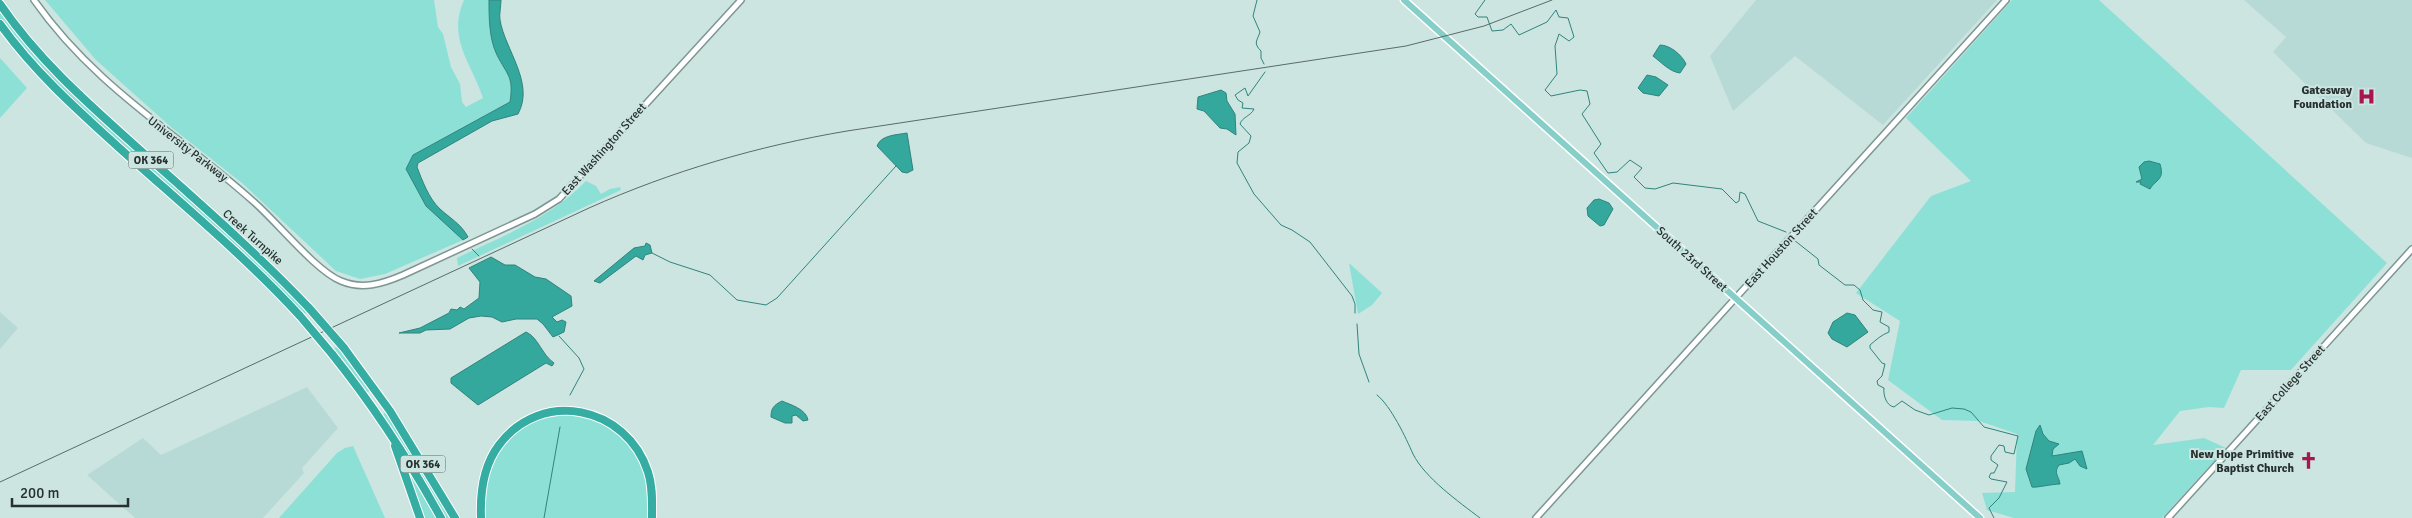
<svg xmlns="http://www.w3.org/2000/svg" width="2412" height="518" font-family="Signika,sans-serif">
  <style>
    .built { fill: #b8dad6 }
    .green { fill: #8de0d6 }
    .water { fill: #35a89e; stroke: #30847d }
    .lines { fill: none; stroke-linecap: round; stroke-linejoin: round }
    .stream { stroke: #30847d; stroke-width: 1 }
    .minor-casing { stroke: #7e9693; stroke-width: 8 }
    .major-casing { stroke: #fff; stroke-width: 9 }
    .highway-casing { stroke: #fff; stroke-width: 10 }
    .minor { stroke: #fff; stroke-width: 5 }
    .major { stroke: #86cec8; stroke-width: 6 }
    .highway { stroke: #35ada3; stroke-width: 8 }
    .rail { stroke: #5b6a68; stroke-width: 1 }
    .highway-bridge-casing { stroke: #fff; stroke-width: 10; stroke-linecap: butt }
    .highway-bridge { stroke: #35ada3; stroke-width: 8 }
    .labels { text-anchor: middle; stroke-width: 4; stroke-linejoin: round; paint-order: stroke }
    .shield { fill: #cce5e1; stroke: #586664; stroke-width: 1 }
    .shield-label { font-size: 11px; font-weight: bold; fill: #26302f }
    .poi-label { font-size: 12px; font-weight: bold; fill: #26302f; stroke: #cce5e1; text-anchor: end }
    .street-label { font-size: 12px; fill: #26302f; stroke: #cce5e1 }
  </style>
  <rect width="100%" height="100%" fill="#cce5e1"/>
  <g class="built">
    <polygon points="1756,0 1997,0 1883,125 1795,56 1733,111 1710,56"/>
    <polygon points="2244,0 2412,0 2412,158 2366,143 2273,52 2286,37"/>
    <polygon points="0,312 18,328 0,349"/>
    <polygon points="307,387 338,428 302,468 304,473 263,518 135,518 87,475 143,438 161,455"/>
  </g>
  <g class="green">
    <path d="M45 0H434L438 27 443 34 451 67 460 84 462 102 466 107 483 98C471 62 447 39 464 0H489C489 17 489 39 497 55 507 74 514 77 510 102L413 155 406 169 426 206 463 240 385 274 360 279 336 271 242 183 172 128 96 60Z"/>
    <polygon points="2012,0 2099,0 2387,263 2291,370 2241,370 2224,408 2209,407 2180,411 2153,445 2204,438 2226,448 2162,518 2014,518 1987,510 1982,493 2015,492 2017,434 1979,421 1942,420 1888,380 1900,321 1856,293 1931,196 1971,181 1906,118"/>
    <polygon points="0,10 36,57 59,82 266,267 308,313 303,314 261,270 52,80 0,20"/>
    <polygon points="0,58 27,88 0,118"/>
    <path d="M586 181 596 186 601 194 610 189 620 187 621 190 458 266 457 258C502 236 551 218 586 181Z"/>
    <polygon points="1349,263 1382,293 1372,305 1358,314"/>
    <polygon points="338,346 371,390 366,393 332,350"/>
    <polygon points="386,411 451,518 445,518 414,465 382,416"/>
    <path d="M558 414C601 415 636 435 647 479 649 491 648 506 649 518H484C481 465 504 426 558 414Z"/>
    <polygon points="353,446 385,518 279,518 337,453 345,448"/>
    <polygon points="405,464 437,518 421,518"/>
  </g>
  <g class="water">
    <path d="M489 0H501C501 6 499 14 500 20 505 50 535 83 518 114L492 121 418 163 417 167C422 180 429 199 440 209 451 219 461 224 468 237L463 240 426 206 406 169 413 155 510 102C514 76 507 75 497 55 489 39 489 17 489 0Z"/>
    <path d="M1660 45C1670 45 1682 55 1686 64L1680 73C1670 72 1661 62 1653 56Z"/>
    <polygon points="1647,75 1656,77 1668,85 1659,96 1643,93 1638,88"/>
    <polygon points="1221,90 1226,93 1227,101 1235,114 1236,135 1227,129 1220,128 1204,111 1197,109 1198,97"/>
    <path d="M907 133 913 170 907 173 902 172 877 146C881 135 896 135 907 133Z"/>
    <path d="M2149 161 2160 164C2165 180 2156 179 2150 189L2140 184 2141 182H2136L2142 179 2139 167 2144 162Z"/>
    <polygon points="1599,199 1609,203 1613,209 1604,225 1600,226 1588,216 1587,208 1594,200"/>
    <polygon points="646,243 650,245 652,253 645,255 643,260 636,256 600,283 594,281 634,248 645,246"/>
    <polygon points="491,257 505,265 515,265 535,277 546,279 571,296 572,306 552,317 557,322 562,320 566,322 564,332 553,337 543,324 537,319 516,319 502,322 492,317 481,316 469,318 450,329 426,330 420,333 399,333 420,328 449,313 451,309 457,310 460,307 464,309 479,298 480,282 469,268"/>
    <polygon points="1847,313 1855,315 1868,332 1847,347 1832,339 1828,333 1833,322"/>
    <path d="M526 332C538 337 542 355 554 363L552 366 546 363 478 405 451 383V378Z"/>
    <path d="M782 401C791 405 806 409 808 420L803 421 796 415 792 416V423H785L771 417C771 408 774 405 782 401Z"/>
    <path d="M2040 425 2043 434 2049 441 2059 444 2053 449 2052 456 2082 451 2087 469 2080 466 2075 459 2069 463 2059 465C2053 473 2059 476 2060 484 2052 484 2036 488 2032 487L2026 469 2036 431Z"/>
  </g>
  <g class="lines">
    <g class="stream">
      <path d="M1257 0 1253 16 1260 32C1257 41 1253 43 1261 51V58L1264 64"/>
      <polyline points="1485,0 1475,14 1478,17 1487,17 1492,31 1503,30 1511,24 1519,35 1547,22 1556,10 1559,17 1568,18 1574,37 1569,41 1559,34 1555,46 1557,74 1545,90 1551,96 1580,90 1587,91 1590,104 1582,114 1601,144 1594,153 1608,173 1617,172 1630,160 1642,168 1634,177 1645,188 1655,189 1673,183 1722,189 1736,203 1739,201 1740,192 1745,194 1758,221 1786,232"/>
      <path d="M1265 72 1248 96 1245 88 1235 95 1238 100 1243 103 1242 108 1254 109C1251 116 1242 117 1240 124L1251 136 1249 143 1238 152 1237 163 1254 194 1281 225 1292 230 1310 242 1352 296 1355 304V313"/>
      <path d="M1794 240 1818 259 1819 265 1845 285H1854L1860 290 1863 300 1873 310 1882 312 1880 322 1889 327V332C1881 335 1876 340 1870 345V348L1882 363 1885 364 1882 376 1877 381 1878 385 1884 388C1883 396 1887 406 1894 407L1902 401 1915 410 1929 415 1952 408 1964 409 1971 412 1984 427 2018 436 2014 454 2005 452 2004 446 1999 445 1991 456V460L1998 465 1994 473H1991L1989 477 1991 479 2007 482 1999 498 1989 508 1994 518"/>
      <polyline points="472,249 479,256"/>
      <polyline points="652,253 670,262 710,275 737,300 766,305 777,298 896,166"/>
      <polyline points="1357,324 1359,354 1369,382"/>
      <polyline points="559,336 579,358 584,369 570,395"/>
      <path d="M1377 395C1391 406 1406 438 1413 454 1425 478 1459 502 1480 518"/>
      <polyline points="544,518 560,427"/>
    </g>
    <defs>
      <g id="minor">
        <path d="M34 0C95 87 177 133 254 202 277 222 316 271 341 281 362 290 382 284 403 275L535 214 559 199 741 0"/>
        <polyline points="1536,518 2006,0"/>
        <polyline points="2168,518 2412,249"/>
      </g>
      <polyline id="major" points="1404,0 1980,518"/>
      <g id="highway">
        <path d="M0 4C36 57 84 100 131 142 191 196 253 249 309 308"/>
        <path d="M0 24C33 70 74 107 116 145 178 201 243 254 300 316"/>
        <polyline points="344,348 390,411 455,518"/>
        <path d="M332 354C373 405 409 460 441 518"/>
        <polyline points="395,446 420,518"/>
        <path d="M481 518C480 493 483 466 499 445 541 388 627 406 648 472 653 487 652 503 652 518"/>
      </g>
    </defs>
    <use href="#minor" class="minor-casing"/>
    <use href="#major" class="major-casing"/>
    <use href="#highway" class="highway-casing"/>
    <use href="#minor" class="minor"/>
    <use href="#major" class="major"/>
    <use href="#highway" class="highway"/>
    <path class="rail" d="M0 482 589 208C672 171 758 146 847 131L1406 46 1484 26 1552 0"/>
    <defs>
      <g id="highway-bridge">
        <polyline points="309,308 344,348"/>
        <polyline points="300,316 332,354"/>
      </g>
    </defs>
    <use href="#highway-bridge" class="highway-bridge-casing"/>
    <use href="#highway-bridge" class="highway-bridge"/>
  </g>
  <defs>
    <symbol id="hospital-bare" viewBox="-9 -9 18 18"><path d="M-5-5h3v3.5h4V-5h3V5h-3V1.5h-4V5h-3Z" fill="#a9164d" stroke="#cce5e1" stroke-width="2.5" paint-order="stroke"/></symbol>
    <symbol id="church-bare" viewBox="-9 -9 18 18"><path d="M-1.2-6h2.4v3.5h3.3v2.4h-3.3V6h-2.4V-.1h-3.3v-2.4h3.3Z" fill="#a9164d" stroke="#cce5e1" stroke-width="2.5" paint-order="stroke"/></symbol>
  </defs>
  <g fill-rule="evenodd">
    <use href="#hospital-bare" x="2354" y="84" width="25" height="25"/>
    <use href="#church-bare" x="2296" y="448" width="25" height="25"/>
  </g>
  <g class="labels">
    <g class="shield">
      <rect x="128.5" y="151.5" width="45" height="17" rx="4"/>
      <rect x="400.5" y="455.5" width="45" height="17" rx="4"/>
    </g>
    <g class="shield-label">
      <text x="151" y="164">OK 364</text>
      <text x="423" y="468">OK 364</text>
    </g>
    <g class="poi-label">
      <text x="2352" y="94">Gatesway<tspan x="2352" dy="14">Foundation</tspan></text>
      <text x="2294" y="458">New Hope Primitive<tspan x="2294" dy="14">Baptist Church</tspan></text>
    </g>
    <g class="street-label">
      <text transform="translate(188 149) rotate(38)" y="4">University Parkway</text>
      <text transform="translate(604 149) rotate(-48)" y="4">East Washington Street</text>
      <text transform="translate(253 237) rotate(42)" y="4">Creek Turnpike</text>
      <text transform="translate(1781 248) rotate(-48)" y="4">East Houston Street</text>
      <text transform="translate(1692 259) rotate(42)" y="4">South 23rd Street</text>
      <text transform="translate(2290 383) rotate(-48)" y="4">East College Street</text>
    </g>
  </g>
  <path d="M12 498v8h116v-8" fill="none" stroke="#26302f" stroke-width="2.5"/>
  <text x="20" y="498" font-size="15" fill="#26302f" stroke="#cce5e1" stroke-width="4" paint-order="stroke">200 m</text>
</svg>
